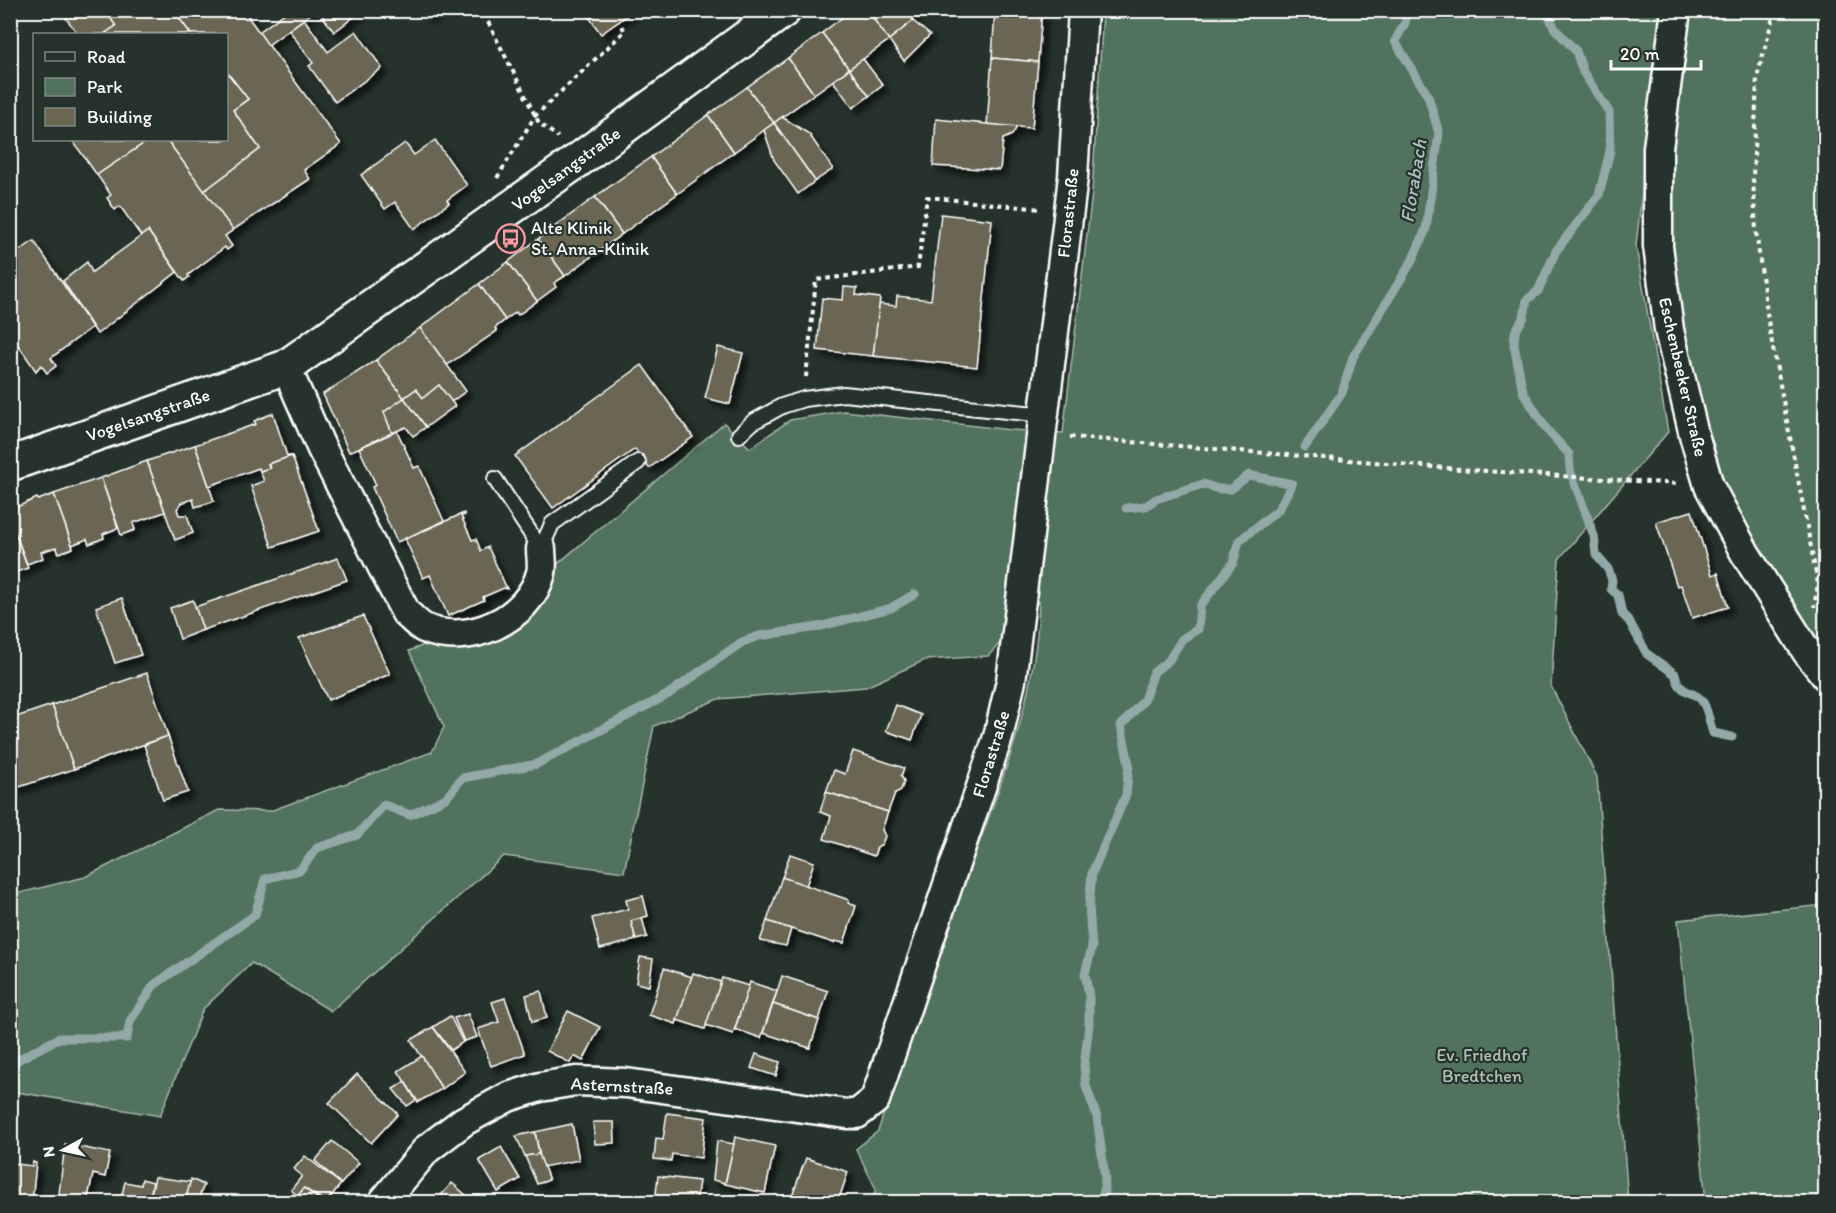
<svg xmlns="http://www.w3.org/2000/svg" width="1836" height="1213" font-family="Itim,sans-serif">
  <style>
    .green { fill: #51725c; stroke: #a8b8ae; stroke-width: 1.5 }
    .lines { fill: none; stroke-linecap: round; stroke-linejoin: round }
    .stream { stroke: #92a9a8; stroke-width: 9 }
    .building { fill: #6a6652; stroke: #fff; stroke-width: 1.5; filter: url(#shadow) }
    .service-casing { stroke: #fff; stroke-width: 18 }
    .minor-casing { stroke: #fff; stroke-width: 33 }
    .tertiary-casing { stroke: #fff; stroke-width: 38 }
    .path { stroke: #fff; stroke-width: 4; stroke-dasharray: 4.5 4.5; stroke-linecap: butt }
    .service { stroke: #26332d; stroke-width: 14 }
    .minor { stroke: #26332d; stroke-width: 28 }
    .tertiary { stroke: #26332d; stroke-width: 33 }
    .labels { text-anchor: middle; stroke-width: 4.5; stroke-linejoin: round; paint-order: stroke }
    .street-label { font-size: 18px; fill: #fff; stroke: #26332d }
    .poi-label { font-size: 18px; fill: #fff; stroke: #26332d; text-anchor: start }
    .park-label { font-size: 18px; fill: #b1c0b6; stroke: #26332d }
    .water-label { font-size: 20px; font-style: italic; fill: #aebebe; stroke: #26332d }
  </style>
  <defs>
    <filter id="shadow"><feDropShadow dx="5.5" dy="5.5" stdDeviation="3" flood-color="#0009"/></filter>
  </defs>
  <rect width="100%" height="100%" fill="#26332d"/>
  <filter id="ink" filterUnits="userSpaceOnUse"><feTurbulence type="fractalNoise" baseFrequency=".0167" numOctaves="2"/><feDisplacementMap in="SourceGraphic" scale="12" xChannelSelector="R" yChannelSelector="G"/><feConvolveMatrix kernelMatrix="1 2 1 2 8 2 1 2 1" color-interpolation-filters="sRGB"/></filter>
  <g filter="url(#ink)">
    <g class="green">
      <path d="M1103 11H1662L1636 246 1668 432 1559 559 1551 686 1597 777 1628 1202H871L876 1189 856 1149 878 1131C903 1056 927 981 955 907 991 809 1037 708 1039 602L988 656 925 660 866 687 718 699 654 726 624 872 504 856 331 1011 252 963 203 1009 160 1116 11 1091V895L85 877 219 810 270 811 432 752 444 727 409 651 424 645 464 643 724 423 750 448 790 420 844 411 1011 430 1063 433 1092 193Z"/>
      <polygon points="1683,11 1825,11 1825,657 1733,507 1698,416 1677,308 1666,213"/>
      <polygon points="1825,905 1825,1202 1706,1202 1678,920"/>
    </g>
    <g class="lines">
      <g class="stream">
        <path d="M1546 10 1555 29 1576 51 1583 72 1609 112 1610 151 1599 195 1556 251 1538 291 1527 300 1524 317 1515 332 1514 345 1523 392 1547 430 1569 454 1570 470 1594 536 1596 555 1608 569 1612 580 1611 589 1618 595 1622 614 1629 621 1647 654 1675 674C1681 698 1695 688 1704 704 1708 712 1710 724 1713 733L1732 737"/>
        <polyline points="1305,447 1342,393 1353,357 1412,261 1426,229 1439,133 1428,96 1395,41 1405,23 1408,10"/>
        <polyline points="10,1064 59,1038 127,1038 130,1021 154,985 255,915 265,879 300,870 317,848 357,835 384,805 410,815 446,798 462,778 537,764 667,695 742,642 759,636 818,627 891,608 915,594"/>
        <polyline points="1103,1202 1105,1178 1097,1117 1086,1086 1084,1066 1089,1025 1089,996 1085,974 1092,947 1089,906 1092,873 1126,795 1129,764 1121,726 1144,700 1154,672 1169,660 1182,639 1198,629 1200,606 1233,563 1239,541 1278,510 1292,484 1249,475 1231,489 1218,489 1203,484 1156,499 1146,506 1126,508"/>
      </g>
    </g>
    <g class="building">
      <polygon points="60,10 105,10 116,26 104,34 78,34"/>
      <polygon points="105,10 180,10 184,16 180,19 191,34 104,34 116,26"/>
      <polygon points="191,10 255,10 248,17 341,144 304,170 310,179 233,230 204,191 260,149 233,110 248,99 226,71 226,34 191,34 180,19"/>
      <polygon points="289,10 316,10 268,45 259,32"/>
      <polygon points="318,10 363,10 334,32"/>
      <polygon points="422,10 439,10 428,19"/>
      <polygon points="584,10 635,10 601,34"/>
      <polygon points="852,10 867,10 889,40 849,69 822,33"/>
      <polygon points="867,10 918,10 911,16 913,21 889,40"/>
      <polygon points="995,10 1042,10 1038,62 992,58"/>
      <polygon points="304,19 328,52 356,31 382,68 335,102 309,66 313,63 289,30"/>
      <polygon points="913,21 930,35 904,61 889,40"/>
      <polygon points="822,33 849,69 814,94 788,58"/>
      <polygon points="788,58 814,94 774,123 747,87"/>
      <polygon points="992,58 1038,62 1032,128 987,125"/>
      <polygon points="863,59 883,85 869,96 849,69"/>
      <polygon points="849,69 869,96 853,108 833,81"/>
      <polygon points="226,71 248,99 233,110 260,149 204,191 167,140 226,140"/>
      <polygon points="747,87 774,123 734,152 708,115"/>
      <polygon points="708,115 734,152 677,194 651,157"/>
      <polygon points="782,117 809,134 833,169 815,181 774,123"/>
      <polygon points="936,119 1017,127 1012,135 1003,139 1000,170 933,166"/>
      <polygon points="774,123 815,181 798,194 774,160 764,130"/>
      <polygon points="72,140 149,140 97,175"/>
      <polygon points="149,140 167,140 233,230 225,236 232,246 227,250 225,247 188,275 189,277 184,281 148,231 141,236 120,206 115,210 107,198 111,195 97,175"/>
      <polygon points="435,140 467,185 447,200 449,203 414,229 395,202 385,209 361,175 405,143 414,155"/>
      <polygon points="651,157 677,194 622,234 595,197"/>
      <polygon points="595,197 622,234 565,276 538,239"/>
      <polygon points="941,214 992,220 977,367 873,356 879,304 896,306 897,296 931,300"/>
      <polygon points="148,231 177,272 97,334 63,281 87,262 92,272"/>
      <polygon points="538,239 565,276 554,283 556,287 537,301 508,262"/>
      <polygon points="34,241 92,327 51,358 56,366 47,373 41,365 36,371 10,333 10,257"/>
      <polygon points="508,262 537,301 518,315 516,312 505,320 479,284"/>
      <polygon points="479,284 505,320 495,328 497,331 447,365 420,328"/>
      <polygon points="844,287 857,288 856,295 880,298 873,356 817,350 822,298 843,300"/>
      <polygon points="420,328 466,391 451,402 439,385 423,398 416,389 404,398 376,360"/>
      <polygon points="718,347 743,353 730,404 705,398"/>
      <polygon points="376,360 404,398 384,412 392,433 349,452 323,394"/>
      <polygon points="642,365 693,437 649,468 635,449 553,508 515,456"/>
      <polygon points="439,385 455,406 426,427 404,398 416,389 423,398"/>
      <polygon points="404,398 426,427 413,436 406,427 392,433 384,412"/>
      <polygon points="273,413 287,456 292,456 268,464 270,468 260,471 259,468 209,486 195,445 256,424 254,421"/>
      <polygon points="397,431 414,468 419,466 444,521 397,542 372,487 376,485 359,448"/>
      <polygon points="195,445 214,501 195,507 193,499 181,503 177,509 179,515 187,515 193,533 175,540 147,461"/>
      <polygon points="292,456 319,531 272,547 251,486 264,481 260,471 270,468 268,464"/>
      <polygon points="147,461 165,512 133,523 135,530 121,535 101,478"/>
      <polygon points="101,478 118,528 103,534 104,538 89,544 87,539 72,545 54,494"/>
      <polygon points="54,494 73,548 59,553 56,547 41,552 43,558 27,564 10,519 10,510 37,498 38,500"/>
      <polygon points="1692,511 1712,575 1718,573 1728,607 1692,618 1681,585 1677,586 1656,522"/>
      <polygon points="464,513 465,515 461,516 472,540 476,539 481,551 488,547 507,589 504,588 483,597 484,600 448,616 430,575 423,578 405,539"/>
      <polygon points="10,519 28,568 13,573 10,567"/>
      <polygon points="338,558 347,580 203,630 195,607"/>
      <polygon points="122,598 141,655 115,663 96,607"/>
      <polygon points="193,600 203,630 180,639 170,608"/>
      <polygon points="363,616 390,674 328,700 299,638"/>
      <polygon points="147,673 168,736 74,769 52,705"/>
      <polygon points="52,705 74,769 10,790 10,719"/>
      <polygon points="896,705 921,715 912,740 886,731"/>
      <polygon points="168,736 188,792 163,800 144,745"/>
      <polygon points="853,751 904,768 901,776 904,781 901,790 895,793 888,812 826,792 834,770 845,774"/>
      <polygon points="826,792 888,812 882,830 885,836 882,844 877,847 874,856 824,839 831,816 820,812"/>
      <polygon points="790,854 814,862 806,886 782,878"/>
      <polygon points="782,877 849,900 848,903 856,906 844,943 835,941 834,943 767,921"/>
      <polygon points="643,896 648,916 631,921 636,940 600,949 592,918 628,909 626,900"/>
      <polygon points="642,918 647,937 636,940 631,921"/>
      <polygon points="767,921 791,929 786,946 760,941"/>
      <polygon points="640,957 653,959 649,986 636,983"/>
      <polygon points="664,968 692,977 676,1024 649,1015"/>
      <polygon points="693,973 721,982 705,1029 677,1020"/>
      <polygon points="782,976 828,991 819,1020 773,1004"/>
      <polygon points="722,978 749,986 733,1034 706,1025"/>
      <polygon points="750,982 777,991 761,1038 735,1029"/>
      <polygon points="541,991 547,1018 532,1022 526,995"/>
      <polygon points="505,998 525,1054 491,1066 478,1029 499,1022 492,1002"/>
      <polygon points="773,1004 819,1020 810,1048 763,1033"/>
      <polygon points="568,1011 600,1027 583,1061 574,1056 570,1063 547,1051"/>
      <polygon points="468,1014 477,1037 464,1041 454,1018"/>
      <polygon points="450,1016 463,1042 451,1050 433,1027"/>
      <polygon points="433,1027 465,1072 442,1089 411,1040"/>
      <polygon points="756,1054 780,1062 776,1076 751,1068"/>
      <polygon points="422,1056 442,1089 418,1102 398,1071"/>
      <polygon points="357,1074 398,1114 371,1143 329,1103"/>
      <polygon points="405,1082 416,1100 407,1106 393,1089"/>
      <polygon points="667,1113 706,1118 701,1158 672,1154 671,1161 654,1159 656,1138 663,1139"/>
      <polygon points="593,1122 614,1122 615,1143 595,1144"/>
      <polygon points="572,1124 579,1160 542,1167 535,1132"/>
      <polygon points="535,1132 539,1154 525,1156 516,1136"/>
      <polygon points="735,1137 775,1146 765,1193 725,1184"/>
      <polygon points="332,1141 359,1163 341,1184 315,1161"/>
      <polygon points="717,1141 734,1144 725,1183 713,1180"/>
      <polygon points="65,1144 110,1153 105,1177 93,1174 87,1202 58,1202"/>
      <polygon points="501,1147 520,1179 498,1192 479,1160"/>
      <polygon points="539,1154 549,1180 537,1184 525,1156"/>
      <polygon points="305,1156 341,1184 326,1202 304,1188 298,1196 291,1190 302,1176 294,1169"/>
      <polygon points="806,1158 848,1172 838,1202 800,1202 791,1199"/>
      <polygon points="33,1162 36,1163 32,1202 10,1202 10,1163 32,1166"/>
      <polygon points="658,1176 699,1181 696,1202 655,1202"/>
      <polygon points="155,1177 192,1182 185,1202 149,1202"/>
      <polygon points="142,1179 153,1182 149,1202 120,1202 125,1182 141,1185"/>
      <polygon points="191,1179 204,1185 197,1202 185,1202"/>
      <polygon points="452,1183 474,1202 435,1202"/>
      <polygon points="304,1188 322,1202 305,1202 298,1196"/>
    </g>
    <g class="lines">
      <defs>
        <g id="service">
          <polyline points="739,435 753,422 782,406 804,399 844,394 1044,415"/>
          <polyline points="495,479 541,549 552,524 638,462"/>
        </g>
        <g id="minor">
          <polyline points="1676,10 1658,148 1658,246 1669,330 1694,435 1709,486 1745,553 1807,652 1826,676"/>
          <path d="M286 367 321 447 406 613C412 618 418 625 424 628 468 648 529 619 541 573 543 566 541 557 541 549"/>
          <polyline points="383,1202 427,1149 464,1121 508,1097 540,1087 576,1081 626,1083 847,1114 857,1114 875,1100 998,737 1011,681 1073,177 1083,10"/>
        </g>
        <polyline id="tertiary" points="10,464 286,367 584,156 784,10"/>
      </defs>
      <use href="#service" class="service-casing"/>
      <use href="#minor" class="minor-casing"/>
      <use href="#tertiary" class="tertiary-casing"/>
      <g class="path">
        <polyline points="1775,10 1757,77 1753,179 1756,231 1769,327 1818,584 1814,607"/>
        <polyline points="488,22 539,123 558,137"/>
        <polyline points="497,178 535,116 625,31 619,22"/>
        <polyline points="806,377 816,280 918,267 927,197 1040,209"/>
        <polyline points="1070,437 1471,470 1679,484"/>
      </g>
      <use href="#service" class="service"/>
      <use href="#minor" class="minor"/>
      <use href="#tertiary" class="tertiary"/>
    </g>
  </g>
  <defs>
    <symbol id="bus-ring" viewBox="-11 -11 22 22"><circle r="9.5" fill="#26332d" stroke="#ff9aa2" stroke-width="1.5"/><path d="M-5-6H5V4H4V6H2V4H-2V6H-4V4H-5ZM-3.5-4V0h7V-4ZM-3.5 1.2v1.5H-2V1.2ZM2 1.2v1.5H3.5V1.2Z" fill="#ff9aa2"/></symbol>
  </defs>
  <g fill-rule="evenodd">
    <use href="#bus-ring" x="494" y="222" width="33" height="33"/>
  </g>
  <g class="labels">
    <g class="street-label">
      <text transform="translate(566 169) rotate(-36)" y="6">Vogelsangstraße</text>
      <text transform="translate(1068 213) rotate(-84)" y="6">Florastraße</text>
      <text transform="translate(1683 377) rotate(77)" y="6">Eschenbeeker Straße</text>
      <text transform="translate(148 415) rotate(-19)" y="6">Vogelsangstraße</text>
      <text transform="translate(991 754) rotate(-73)" y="6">Florastraße</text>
      <text transform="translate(622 1086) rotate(3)" y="6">Asternstraße</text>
    </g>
    <g class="poi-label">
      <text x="531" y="234">Alte Klinik<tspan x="531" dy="21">St. Anna-Klinik</tspan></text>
    </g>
    <g class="park-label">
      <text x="1482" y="1061">Ev. Friedhof<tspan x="1482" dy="21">Bredtchen</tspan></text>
    </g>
    <g class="water-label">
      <text transform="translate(1413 181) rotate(-81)" y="7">Florabach</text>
    </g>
  </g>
  <rect width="1836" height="1213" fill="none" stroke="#26332d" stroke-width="36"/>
  <rect x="18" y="18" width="1800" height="1177" fill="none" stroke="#fff" stroke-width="2" filter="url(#ink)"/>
  <rect x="33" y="33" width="195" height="108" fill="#26332d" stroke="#7d8581" stroke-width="1.5"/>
  <rect x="45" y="52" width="30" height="9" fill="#26332d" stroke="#7d8581" stroke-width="1.5"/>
  <text x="87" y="63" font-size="18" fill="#ffffff">Road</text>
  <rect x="45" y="78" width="30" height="18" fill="#51725c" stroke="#7d8581" stroke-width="1.5"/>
  <text x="87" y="93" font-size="18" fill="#ffffff">Park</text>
  <rect x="45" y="108" width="30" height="18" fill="#6a6652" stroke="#7d8581" stroke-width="1.5"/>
  <text x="87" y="123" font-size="18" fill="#ffffff">Building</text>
  <g transform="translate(63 1150) rotate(262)" stroke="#26332d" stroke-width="4.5" paint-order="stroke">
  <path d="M0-4.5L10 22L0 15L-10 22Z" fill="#ffffff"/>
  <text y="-9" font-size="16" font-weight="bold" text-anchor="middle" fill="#ffffff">N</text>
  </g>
  <path d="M1611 60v9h90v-9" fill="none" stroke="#ffffff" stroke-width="3"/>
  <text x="1620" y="60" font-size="18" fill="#ffffff" stroke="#26332d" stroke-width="4.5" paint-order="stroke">20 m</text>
</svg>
